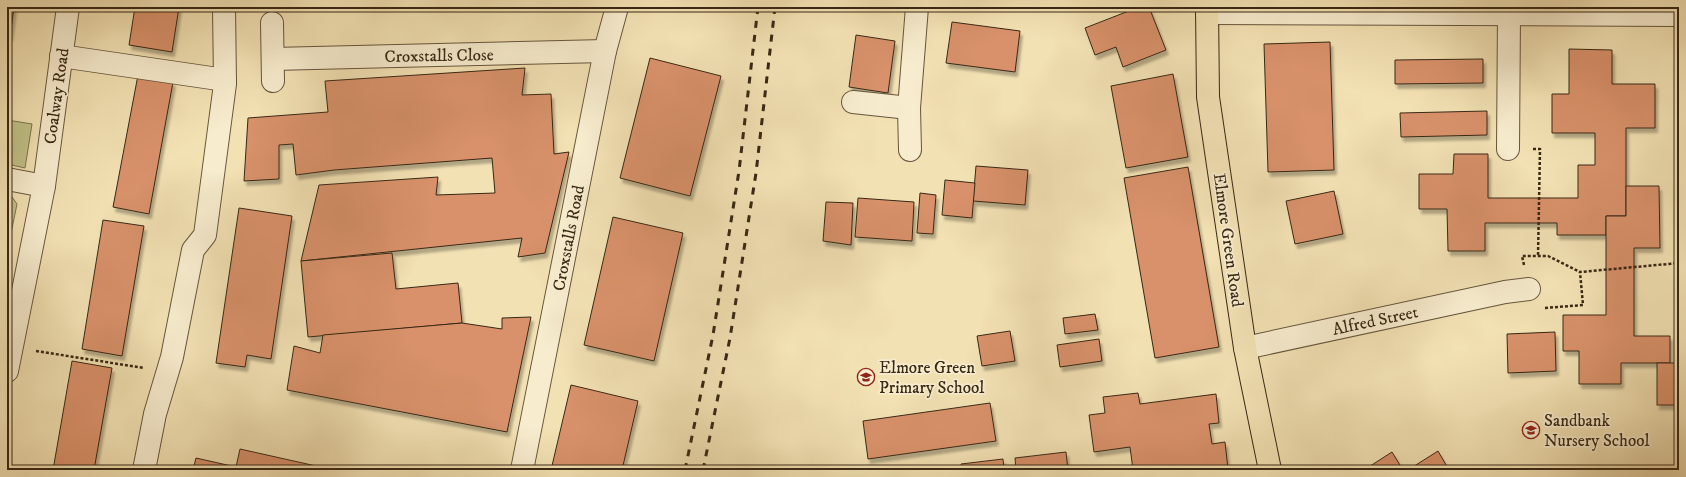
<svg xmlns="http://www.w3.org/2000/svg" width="1686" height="477" font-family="'IM FELL DW Pica',serif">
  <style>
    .green { fill: #c0c188; stroke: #7c744e }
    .building { fill: #d8916a; stroke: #382814; filter: url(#shadow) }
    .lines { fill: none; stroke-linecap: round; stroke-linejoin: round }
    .minor-casing { stroke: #66563c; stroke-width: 24 }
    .major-casing { stroke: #382814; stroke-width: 24 }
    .path { stroke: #382814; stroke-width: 2.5; stroke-dasharray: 3 2; stroke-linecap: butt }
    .minor { stroke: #f7ecce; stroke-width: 22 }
    .major { stroke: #f2e1b3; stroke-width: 22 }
    .rail { stroke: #382814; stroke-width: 3; stroke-dasharray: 7 7; stroke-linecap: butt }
    .labels { text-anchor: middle; stroke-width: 3.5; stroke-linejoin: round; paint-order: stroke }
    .street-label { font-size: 17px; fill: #382814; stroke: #f7ecce }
    .poi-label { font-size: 17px; fill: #382814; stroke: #f7ecce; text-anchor: start }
  </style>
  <defs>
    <filter id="shadow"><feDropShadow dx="2.5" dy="4.5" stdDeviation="1" flood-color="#0004"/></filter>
  </defs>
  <rect width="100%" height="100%" fill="#f2e1b3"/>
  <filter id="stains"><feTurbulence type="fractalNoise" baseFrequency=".005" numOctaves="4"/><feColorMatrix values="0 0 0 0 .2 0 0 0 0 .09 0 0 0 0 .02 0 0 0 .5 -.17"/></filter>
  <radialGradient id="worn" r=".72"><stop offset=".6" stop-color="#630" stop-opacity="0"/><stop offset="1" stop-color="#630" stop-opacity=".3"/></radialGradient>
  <g class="green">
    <polygon points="7,120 32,124 25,168 7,164"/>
    <polygon points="7,193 10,194 17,204 7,253"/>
  </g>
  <g class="building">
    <polygon points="7,7 14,7 10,37 7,36"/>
    <polygon points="135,7 179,7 172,52 129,45"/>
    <polygon points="1139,7 1149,7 1166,50 1123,67 1116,47 1095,55 1085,28"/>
    <polygon points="952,22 1020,31 1015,72 946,63"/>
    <polygon points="856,35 895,41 888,93 849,87"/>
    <polygon points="1330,42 1334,170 1268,172 1264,44"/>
    <polygon points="1569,49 1612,50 1612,84 1655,84 1655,128 1626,128 1626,216 1606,216 1606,235 1557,235 1557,223 1485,223 1485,251 1448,251 1447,209 1419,209 1419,174 1453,174 1454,154 1488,154 1488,198 1578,198 1578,165 1595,165 1595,133 1552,133 1552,94 1569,94"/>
    <polygon points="650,58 721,76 690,196 620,178"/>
    <polygon points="1483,59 1483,83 1395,84 1395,60"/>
    <polygon points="525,68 522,95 551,94 554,154 569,152 545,253 518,257 522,238 301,261 319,185 438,177 436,195 495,193 492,158 334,170 296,175 293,144 279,145 279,179 244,181 248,118 328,112 325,81"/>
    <polygon points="1173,74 1188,157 1126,168 1111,86"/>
    <polygon points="138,75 173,82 149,214 113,207"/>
    <polygon points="1487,111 1487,135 1401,137 1400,113"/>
    <polygon points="976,166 1028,170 1025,205 973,201"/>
    <polygon points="1188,167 1219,347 1155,358 1124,178"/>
    <polygon points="945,180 975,183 972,218 942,215"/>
    <polygon points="1626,186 1659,186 1660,248 1634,248 1634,336 1670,336 1670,363 1621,363 1621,384 1579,384 1579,351 1563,351 1563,315 1606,315 1606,216 1626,216"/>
    <polygon points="1334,191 1343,234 1295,244 1286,201"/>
    <polygon points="920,193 936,195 933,234 917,233"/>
    <polygon points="858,198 914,202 912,241 855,237"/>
    <polygon points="826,202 853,203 851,245 823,241"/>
    <polygon points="239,208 292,216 271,359 247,355 245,367 216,363"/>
    <polygon points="613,217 683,233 654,361 584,345"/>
    <polygon points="103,220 144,226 122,356 82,349"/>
    <polygon points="392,253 396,289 458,283 462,323 308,337 301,261"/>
    <polygon points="1095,314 1098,330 1065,334 1063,318"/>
    <polygon points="531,317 507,432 287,390 294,346 320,353 323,335 462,323 502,329 502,318"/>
    <polygon points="1010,331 1015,361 982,366 977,336"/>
    <polygon points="1555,332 1556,371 1508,373 1507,334"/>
    <polygon points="1099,339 1102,361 1060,367 1057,345"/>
    <polygon points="72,361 112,368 94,470 53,470"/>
    <rect x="1657" y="363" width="22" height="42"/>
    <polygon points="571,385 638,401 622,470 551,470"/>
    <polygon points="1138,393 1140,404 1216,394 1219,423 1209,424 1212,444 1225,442 1228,469 1133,470 1130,447 1094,452 1089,415 1105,413 1103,397"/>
    <polygon points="990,403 996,441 868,459 863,421"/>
    <polygon points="240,449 334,470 193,470 196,458 236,467"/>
    <polygon points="1438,451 1449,470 1408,470"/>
    <polygon points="1066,452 1068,470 1016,470 1015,458"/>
    <polygon points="1392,452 1403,470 1364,470"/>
    <polygon points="1003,459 1004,470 962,470 961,464"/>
  </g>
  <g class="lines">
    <defs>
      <g id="minor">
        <polyline points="1207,13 1679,15"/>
        <polyline points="272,23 273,81"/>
        <polyline points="61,56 225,80"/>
        <polyline points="273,59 605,51"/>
        <polyline points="853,102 909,108"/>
        <polyline points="1508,149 1509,14"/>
        <polyline points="910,150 909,108 917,7"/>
        <polyline points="7,179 44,186"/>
        <polyline points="1245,348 1505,292 1529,289"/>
        <polyline points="7,371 44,186 68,7"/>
        <polyline points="144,470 155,414 172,357 193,250 205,235 225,84 224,7"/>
        <polyline points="522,470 605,51 617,7"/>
      </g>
      <polyline id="major" points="1207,7 1208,97 1245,348 1270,470"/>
    </defs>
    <use href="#minor" class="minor-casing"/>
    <use href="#major" class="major-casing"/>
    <g class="path">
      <polyline points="1533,149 1540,149 1538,256"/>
      <polyline points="1524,265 1522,256 1548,256 1580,272"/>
      <polyline points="1545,308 1583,305 1580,272 1679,263"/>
      <polyline points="36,351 144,368"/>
    </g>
    <use href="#minor" class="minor"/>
    <use href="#major" class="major"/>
    <g class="rail">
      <polyline points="685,470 713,335 739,171 758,7"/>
      <polyline points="703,470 730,338 756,173 775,7"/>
    </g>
  </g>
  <defs>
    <symbol id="school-ring" viewBox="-11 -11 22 22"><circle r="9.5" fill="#f7ecce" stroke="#8f2418" stroke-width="1.5"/><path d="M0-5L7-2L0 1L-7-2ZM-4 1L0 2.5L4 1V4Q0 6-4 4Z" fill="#8f2418"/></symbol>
  </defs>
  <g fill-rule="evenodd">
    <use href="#school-ring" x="856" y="367" width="20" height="20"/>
    <use href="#school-ring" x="1521" y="420" width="20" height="20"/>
  </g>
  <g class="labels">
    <g class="street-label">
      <text transform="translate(439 55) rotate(-1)" y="6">Croxstalls Close</text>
      <text transform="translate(56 96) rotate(-82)" y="6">Coalway Road</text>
      <text transform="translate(568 238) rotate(-79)" y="6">Croxstalls Road</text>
      <text transform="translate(1229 240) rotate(82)" y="6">Elmore Green Road</text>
      <text transform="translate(1375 320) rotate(-12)" y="6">Alfred Street</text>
    </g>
    <g class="poi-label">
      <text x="879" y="373">Elmore Green<tspan x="879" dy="20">Primary School</tspan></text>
      <text x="1544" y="426">Sandbank<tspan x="1544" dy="20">Nursery School</tspan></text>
    </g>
  </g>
  <rect width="1686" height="477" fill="none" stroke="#f2e1b3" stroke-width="24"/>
  <rect x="8" y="8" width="1670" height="461" fill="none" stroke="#382814" stroke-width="2"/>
  <rect x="12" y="12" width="1662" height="453" fill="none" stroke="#382814"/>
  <rect width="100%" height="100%" filter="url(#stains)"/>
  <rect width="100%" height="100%" fill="url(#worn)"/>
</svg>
